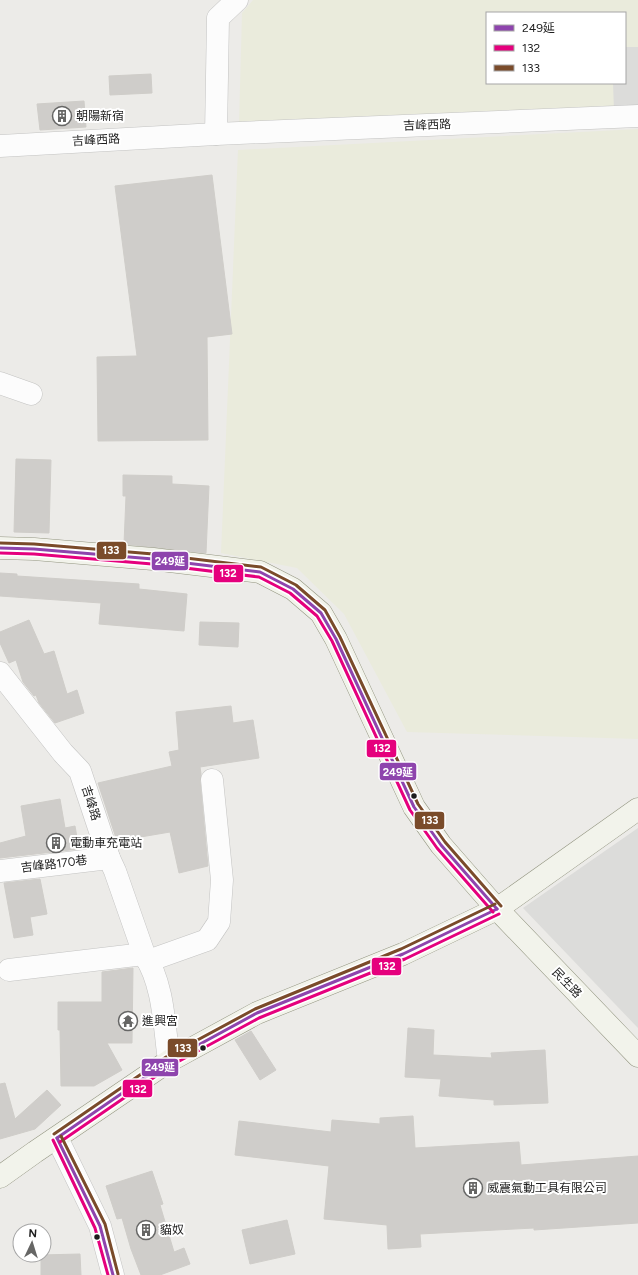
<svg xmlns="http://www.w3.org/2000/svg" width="638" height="1275" font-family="Figtree,'Noto Sans TC',sans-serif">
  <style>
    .farmland { fill: #eaebdc; fill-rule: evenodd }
    .parking { fill: #dcdcda }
    .building { fill: #cfcdca; stroke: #cfcdc9 }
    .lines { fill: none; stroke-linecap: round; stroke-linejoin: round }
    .street-casing { stroke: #c3c3c2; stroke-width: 23 }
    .secondary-casing { stroke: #939581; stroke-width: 23 }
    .street { stroke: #fcfcfc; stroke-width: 22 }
    .secondary { stroke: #f2f3eb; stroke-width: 22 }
    .bus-1-casing { stroke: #fff; stroke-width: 6 }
    .bus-2-casing { stroke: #fff; stroke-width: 6 }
    .bus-3-casing { stroke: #fff; stroke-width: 6 }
    .bus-1 { stroke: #8e44ad; stroke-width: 3 }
    .bus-2 { stroke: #e5007d; stroke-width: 3 }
    .bus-3 { stroke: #7a4b2a; stroke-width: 3 }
    .bus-dot { fill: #1e1e1e; stroke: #fff; stroke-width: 1.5 }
    .labels { text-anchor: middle; stroke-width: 4; stroke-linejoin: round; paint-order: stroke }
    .poi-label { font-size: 12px; fill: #1e1e1e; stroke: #fff; text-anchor: start }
    .street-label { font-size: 12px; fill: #1e1e1e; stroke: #fff }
    .line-badge { stroke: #fff; stroke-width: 1.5 }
    .badge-label { font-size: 11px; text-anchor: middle; font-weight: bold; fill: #fff }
  </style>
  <rect width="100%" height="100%" fill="#ecebe8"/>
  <g class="farmland">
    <path d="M253 0H638V111L239 124 242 13ZM487 13H625V83H487Z"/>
    <polygon points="638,129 638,739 407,732 344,614 297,568 221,553 238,150"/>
  </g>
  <g class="parking">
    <polygon points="625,47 638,47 638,111 614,111 613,83 625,83"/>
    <polygon points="638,828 638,1028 523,908"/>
  </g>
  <g class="building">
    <polygon points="151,74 152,93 110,95 109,76"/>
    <polygon points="84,101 86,127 40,130 37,104"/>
    <polygon points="212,175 232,334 207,337 208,440 98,441 97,357 137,356 115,186"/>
    <polygon points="16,459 51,460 49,533 14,532"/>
    <polygon points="123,475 172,476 172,484 209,486 206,553 124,544 126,496 123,496"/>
    <polygon points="0,573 17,574 17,576 139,584 139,589 187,594 184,631 99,624 101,603 0,596"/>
    <polygon points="29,620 44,654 54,651 67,694 77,690 84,713 55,723 39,703 36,695 34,696 23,682 16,660 9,663 0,643 0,632"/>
    <polygon points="200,622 239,623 238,647 199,645"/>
    <polygon points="231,706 233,723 253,720 259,758 200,767 201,774 200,781 208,866 179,873 170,832 117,841 98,783 172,766 169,752 179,750 176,712"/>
    <polygon points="60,799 65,828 75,826 79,849 0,858 0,843 26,836 21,806"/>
    <polygon points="40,879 47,914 30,917 33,935 14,938 4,883"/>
    <polygon points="133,968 132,1043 107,1043 122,1070 94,1086 61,1086 60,1030 58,1030 58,1002 102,1002 102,972"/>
    <polygon points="408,1028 434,1030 433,1055 492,1058 491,1053 545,1050 548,1103 494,1105 494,1100 439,1096 441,1079 405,1077"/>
    <polygon points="251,1031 276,1070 260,1080 235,1040"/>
    <polygon points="5,1083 15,1119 47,1090 61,1105 35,1129 0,1139 0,1084"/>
    <polygon points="413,1116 415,1148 519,1142 521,1165 638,1156 638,1223 534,1230 534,1228 420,1234 421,1247 388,1249 387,1225 324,1219 329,1166 235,1155 239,1121 331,1132 332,1120 380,1124 380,1118"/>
    <polygon points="152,1171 163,1204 160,1205 174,1252 184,1248 190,1264 160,1275 141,1275 131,1249 122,1218 117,1219 106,1186"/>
    <polygon points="287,1220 295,1254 250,1264 242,1230"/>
    <polygon points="80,1254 81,1275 41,1275 41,1255"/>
  </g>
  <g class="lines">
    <defs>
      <g id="street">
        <polyline points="216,134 218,18 237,0"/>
        <polyline points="0,146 216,134 638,116"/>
        <polyline points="0,383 31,394"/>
        <path d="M0 673 63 753 80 771 109 858 115 871 144 954C164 985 164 1025 169 1061"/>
        <polyline points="0,871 109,858"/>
        <polyline points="148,961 207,940 219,922 222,880 212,780"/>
        <polyline points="9,970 144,954"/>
        <polyline points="57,1138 100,1226 113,1275"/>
      </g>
      <g id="secondary">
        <polyline points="0,548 34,549 153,559 260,572 293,589 321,613 336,639 414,807 441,845 497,909 638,1056"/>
        <polyline points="0,1177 35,1152 169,1061 257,1013 403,954 497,909 638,809"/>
      </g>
    </defs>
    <use href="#street" class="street-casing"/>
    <use href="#secondary" class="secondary-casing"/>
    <use href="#street" class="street"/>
    <use href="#secondary" class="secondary"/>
    <defs>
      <g id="bus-1">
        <polyline points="0,548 34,549 153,559 260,572 293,589 321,613 336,639 414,807 441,845 497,909"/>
        <polyline points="57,1138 169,1061 257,1013 403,954 497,909"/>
        <polyline points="57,1138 100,1226 113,1275"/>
      </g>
      <g id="bus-2">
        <polyline points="0,553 34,554 152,564 259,577 290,593 317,616 332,641 410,810 437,848 493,912"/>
        <polyline points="53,1140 95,1228 108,1275"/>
        <polyline points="60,1142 172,1065 259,1018 405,959 499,914"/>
      </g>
      <g id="bus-3">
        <polyline points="0,543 34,544 153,554 261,567 296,585 325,610 340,637 418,804 445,842 501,906"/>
        <polyline points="54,1134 166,1057 255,1009 401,949 495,904"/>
        <polyline points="61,1136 105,1224 118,1274"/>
      </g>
    </defs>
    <use href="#bus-1" class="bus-1-casing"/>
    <use href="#bus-2" class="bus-2-casing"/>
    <use href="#bus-3" class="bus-3-casing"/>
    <use href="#bus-1" class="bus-1"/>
    <use href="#bus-2" class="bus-2"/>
    <use href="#bus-3" class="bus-3"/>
  </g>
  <defs>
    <symbol id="building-ring" viewBox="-11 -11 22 22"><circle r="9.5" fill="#fff" stroke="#666665" stroke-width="1.5"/><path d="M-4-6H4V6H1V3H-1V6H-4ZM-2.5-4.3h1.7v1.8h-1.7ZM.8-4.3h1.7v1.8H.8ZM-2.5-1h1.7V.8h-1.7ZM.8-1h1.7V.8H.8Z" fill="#666665"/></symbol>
    <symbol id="temple-ring" viewBox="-11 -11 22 22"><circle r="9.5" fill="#fff" stroke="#666665" stroke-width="1.5"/><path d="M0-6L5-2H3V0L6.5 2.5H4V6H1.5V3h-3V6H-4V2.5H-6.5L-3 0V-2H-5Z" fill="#666665"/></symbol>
  </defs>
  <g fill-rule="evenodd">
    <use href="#building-ring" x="51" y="105" width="22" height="22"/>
    <use href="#building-ring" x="45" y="832" width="22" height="22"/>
    <use href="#temple-ring" x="117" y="1010" width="22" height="22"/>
    <use href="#building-ring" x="462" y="1177" width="22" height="22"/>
    <use href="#building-ring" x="135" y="1219" width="22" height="22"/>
  </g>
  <g class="bus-dot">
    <circle cx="414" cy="796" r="3.5"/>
    <circle cx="203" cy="1048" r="3.5"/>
    <circle cx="97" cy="1237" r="3.5"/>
  </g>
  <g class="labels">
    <g class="poi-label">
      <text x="76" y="120">朝陽新宿</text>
      <text x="70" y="847">電動車充電站</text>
      <text x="142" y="1025">進興宮</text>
      <text x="487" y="1192">威震氣動工具有限公司</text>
      <text x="160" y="1234">貓奴</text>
    </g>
    <g class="street-label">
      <text transform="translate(427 125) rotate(-2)" y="4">吉峰西路</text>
      <text transform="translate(96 140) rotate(-3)" y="4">吉峰西路</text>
      <text transform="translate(91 803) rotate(72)" y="4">吉峰路</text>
      <text transform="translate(54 864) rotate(-7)" y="4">吉峰路170巷</text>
      <text transform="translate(567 983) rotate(46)" y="4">民生路</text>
    </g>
  </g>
  <g class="line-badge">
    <rect x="96" y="541" width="31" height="19" rx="4" fill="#7a4b2a"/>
    <rect x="151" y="551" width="38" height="20" rx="4" fill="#8e44ad"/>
    <rect x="213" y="564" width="31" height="19" rx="4" fill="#e5007d"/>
    <rect x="366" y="739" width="31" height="19" rx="4" fill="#e5007d"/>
    <rect x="379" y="762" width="38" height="19" rx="4" fill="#8e44ad"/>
    <rect x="414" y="811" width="31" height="19" rx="4" fill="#7a4b2a"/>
    <rect x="371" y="957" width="31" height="19" rx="4" fill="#e5007d"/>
    <rect x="167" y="1038" width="31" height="20" rx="4" fill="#7a4b2a"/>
    <rect x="141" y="1058" width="38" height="19" rx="4" fill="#8e44ad"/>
    <rect x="122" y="1079" width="31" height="19" rx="4" fill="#e5007d"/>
  </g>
  <g class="badge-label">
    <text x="111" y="554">133</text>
    <text x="170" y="565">249延</text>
    <text x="228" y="577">132</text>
    <text x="382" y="752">132</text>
    <text x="398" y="776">249延</text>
    <text x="430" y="824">133</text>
    <text x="387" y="970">132</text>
    <text x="183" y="1052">133</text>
    <text x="160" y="1071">249延</text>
    <text x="138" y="1093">132</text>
  </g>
  <rect x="486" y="12" width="140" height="72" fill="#ffffff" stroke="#a5a5a5"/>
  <rect x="494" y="25" width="20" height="6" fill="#8e44ad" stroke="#a5a5a5"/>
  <text x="522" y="32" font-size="12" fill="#1e1e1e">249延</text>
  <rect x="494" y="45" width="20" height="6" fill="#e5007d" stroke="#a5a5a5"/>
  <text x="522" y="52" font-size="12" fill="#1e1e1e">132</text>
  <rect x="494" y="65" width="20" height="6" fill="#7a4b2a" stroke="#a5a5a5"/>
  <text x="522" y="72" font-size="12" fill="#1e1e1e">133</text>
  <g transform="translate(32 1243) rotate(4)"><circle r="19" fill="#ffffff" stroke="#a5a5a5"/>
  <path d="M0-3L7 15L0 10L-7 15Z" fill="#666665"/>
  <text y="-6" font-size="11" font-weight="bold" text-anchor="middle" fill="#1e1e1e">N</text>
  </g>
</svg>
